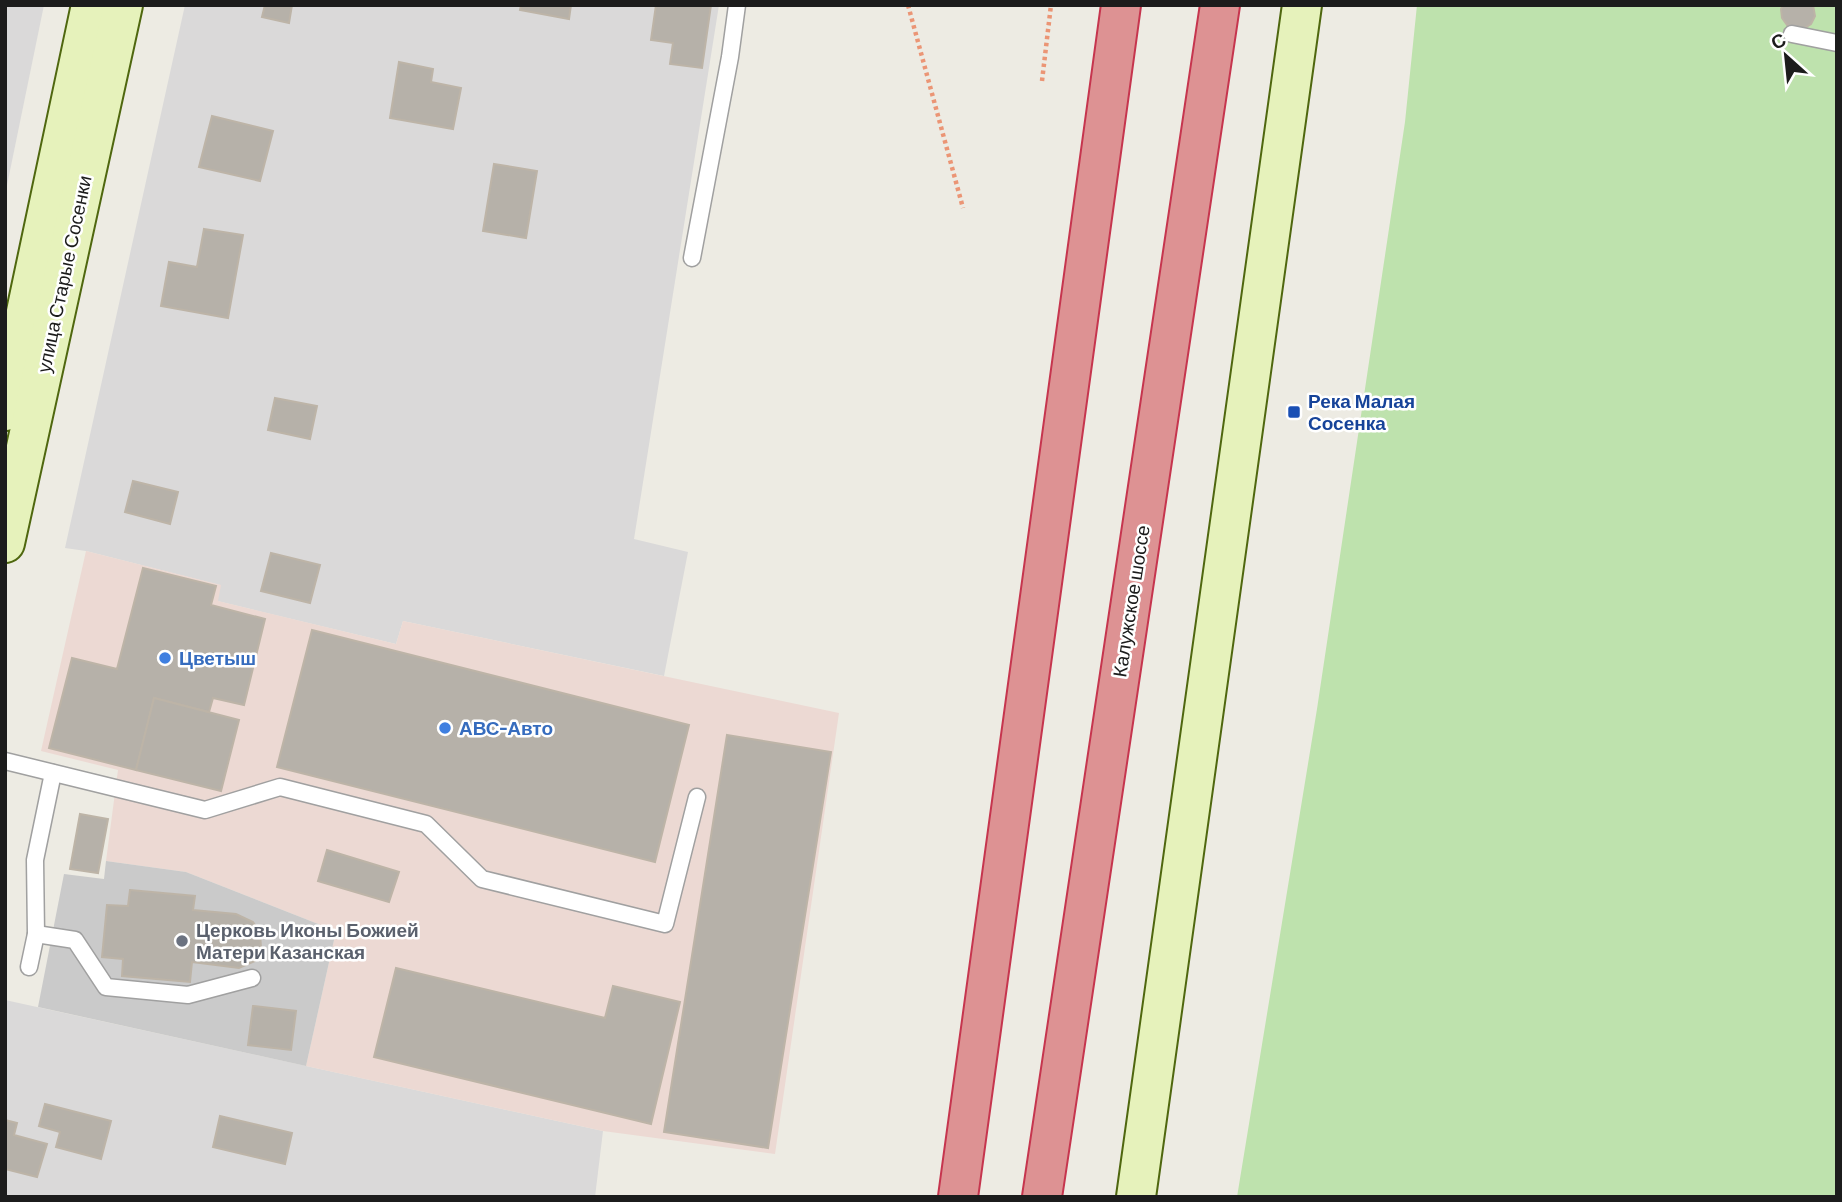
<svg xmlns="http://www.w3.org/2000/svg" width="1842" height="1202" font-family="Barlow,sans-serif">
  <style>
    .residential { fill: #dad9d9 }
    .commercial { fill: #ecd9d3 }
    .religious { fill: #cacaca }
    .grass { fill: #bee2ad }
    .building { fill: #b6b1a9; stroke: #bdb4a7; stroke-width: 2 }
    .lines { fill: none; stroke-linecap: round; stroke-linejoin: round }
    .lane-casing { stroke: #a0a0a0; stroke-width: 19 }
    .secondary-casing { stroke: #4f670f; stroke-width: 42 }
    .highway-casing { stroke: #c6354e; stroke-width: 42 }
    .path { stroke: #eb9575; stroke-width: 4.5; stroke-dasharray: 3.5 3.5; stroke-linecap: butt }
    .lane { stroke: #fff; stroke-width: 16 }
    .secondary { stroke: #e6f2bb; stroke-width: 38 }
    .highway { stroke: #dd9293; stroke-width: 38 }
    .transit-dot { fill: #1a4fb4; stroke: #fff; stroke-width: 2.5 }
    .shop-dot { fill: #3f7fe0; stroke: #fff; stroke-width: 2.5 }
    .worship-dot { fill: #6b7280; stroke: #fff; stroke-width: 2.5 }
    .labels { text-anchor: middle; stroke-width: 5; stroke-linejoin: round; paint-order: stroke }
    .street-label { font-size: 19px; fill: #1c1c1c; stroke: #fff }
    .transit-label { font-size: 19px; font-weight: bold; fill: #164399; stroke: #fff; text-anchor: start }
    .shop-label { font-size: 19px; font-weight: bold; fill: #366cbe; stroke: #fff; text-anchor: start }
    .worship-label { font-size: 19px; font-weight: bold; fill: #5b616d; stroke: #fff; text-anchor: start }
  </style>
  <rect width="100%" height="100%" fill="#edebe3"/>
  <g class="residential">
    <polygon points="5,5 44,5 5,195"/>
    <polygon points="185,5 719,5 634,539 688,552 664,676 403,621 396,644 217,601 220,585 86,551 65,548"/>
    <polygon points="5,1000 603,1131 595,1197 5,1197"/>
  </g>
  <polygon class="commercial" points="86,551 221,585 218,601 396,644 403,621 839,713 775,1154 603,1131 306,1066 336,931 186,872 106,861 118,770 41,751"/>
  <polygon class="religious" points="106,861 186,872 336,931 306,1066 38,1007 64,874 104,879"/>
  <polygon class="grass" points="1417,5 1837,5 1837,1197 1237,1197 1317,709 1405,122"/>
  <g class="building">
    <polygon points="265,5 292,5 289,23 262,17"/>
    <polygon points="521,5 571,5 569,19 520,10"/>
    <polygon points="656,5 711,5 702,68 670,64 673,43 651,40"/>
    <polygon points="1783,5 1813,5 1815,16 1811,24 1803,29 1795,29 1787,25 1782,18 1781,9"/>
    <polygon points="399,62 433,69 431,82 461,88 453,129 390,118"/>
    <polygon points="212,116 273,131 260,181 199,167"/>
    <polygon points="494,164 537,171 526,238 483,231"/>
    <polygon points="204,229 243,235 228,318 161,306 169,262 197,267"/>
    <polygon points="275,398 317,406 310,439 268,430"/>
    <polygon points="133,481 178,492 170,524 125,512"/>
    <polygon points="271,553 320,565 310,603 261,591"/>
    <polygon points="143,568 216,586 211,605 265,619 244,705 213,698 209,712 154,698 136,770 49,748 72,658 117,669"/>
    <polygon points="312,630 689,725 655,862 277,767"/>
    <polygon points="154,698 239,720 221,791 136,770"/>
    <polygon points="727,735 831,752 768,1148 664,1132"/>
    <polygon points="80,814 108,819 98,873 70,869"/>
    <polygon points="327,850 399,872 389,902 318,881"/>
    <polygon points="130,890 195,896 193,910 236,914 253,922 260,933 261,948 255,961 239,968 192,962 190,982 122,976 123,959 102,957 107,905 128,906"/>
    <polygon points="396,968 605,1018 613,986 680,1002 651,1124 374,1057"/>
    <polygon points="253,1006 296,1011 291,1050 248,1045"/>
    <polygon points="45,1104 111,1121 101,1159 56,1147 60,1132 39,1126"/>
    <polygon points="220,1116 292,1133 285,1164 213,1147"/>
    <polygon points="5,1120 17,1123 14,1135 47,1144 37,1177 5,1169"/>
  </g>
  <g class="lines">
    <defs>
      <g id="lane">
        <polyline points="1792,34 1837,43"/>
        <polyline points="692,258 730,57 737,5"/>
        <polyline points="5,761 205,810 280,787 426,824 482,879 665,924 697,797"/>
        <polyline points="36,934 75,940 106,987 188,995 252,978"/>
        <polyline points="29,967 36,934 35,860 53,773"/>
      </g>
      <g id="secondary">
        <polyline points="5,411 91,5"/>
        <polyline points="5,543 123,5"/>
        <polyline points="1136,1197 1302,5"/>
      </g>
      <g id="highway">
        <polyline points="958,1197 1121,5"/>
        <polyline points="1042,1197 1220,5"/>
      </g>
    </defs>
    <use href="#lane" class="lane-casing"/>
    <use href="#secondary" class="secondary-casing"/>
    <use href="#highway" class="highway-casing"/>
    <g class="path">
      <polyline points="908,5 963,208"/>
      <polyline points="1042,81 1051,5"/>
    </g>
    <use href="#lane" class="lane"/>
    <use href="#secondary" class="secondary"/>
    <use href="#highway" class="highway"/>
  </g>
  <rect class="transit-dot" x="1287" y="405" width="14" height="14" rx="3.5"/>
  <g class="shop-dot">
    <circle cx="165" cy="658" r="7"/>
    <circle cx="445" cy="728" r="7"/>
  </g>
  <circle class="worship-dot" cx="182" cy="941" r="7"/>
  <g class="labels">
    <g class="street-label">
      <text transform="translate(64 274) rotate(-78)" y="7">улица Старые Сосенки</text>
      <text transform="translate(1131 601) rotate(-81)" y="7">Калужское шоссе</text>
    </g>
    <g class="transit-label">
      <text x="1308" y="408">Река Малая<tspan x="1308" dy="22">Сосенка</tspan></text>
    </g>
    <g class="shop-label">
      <text x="179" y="665">Цветыш</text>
      <text x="459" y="735">АВС-Авто</text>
    </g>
    <g class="worship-label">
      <text x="196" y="937">Церковь Иконы Божией<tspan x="196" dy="22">Матери Казанская</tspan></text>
    </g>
  </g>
  <rect width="1842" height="1202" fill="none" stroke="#1c1c1c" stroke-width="14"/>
  <g transform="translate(1786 56) rotate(333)" stroke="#ffffff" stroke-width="5" paint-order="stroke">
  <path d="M0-5L12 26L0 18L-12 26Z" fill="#1c1c1c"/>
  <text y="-10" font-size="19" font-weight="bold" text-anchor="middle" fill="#1c1c1c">С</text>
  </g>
</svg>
